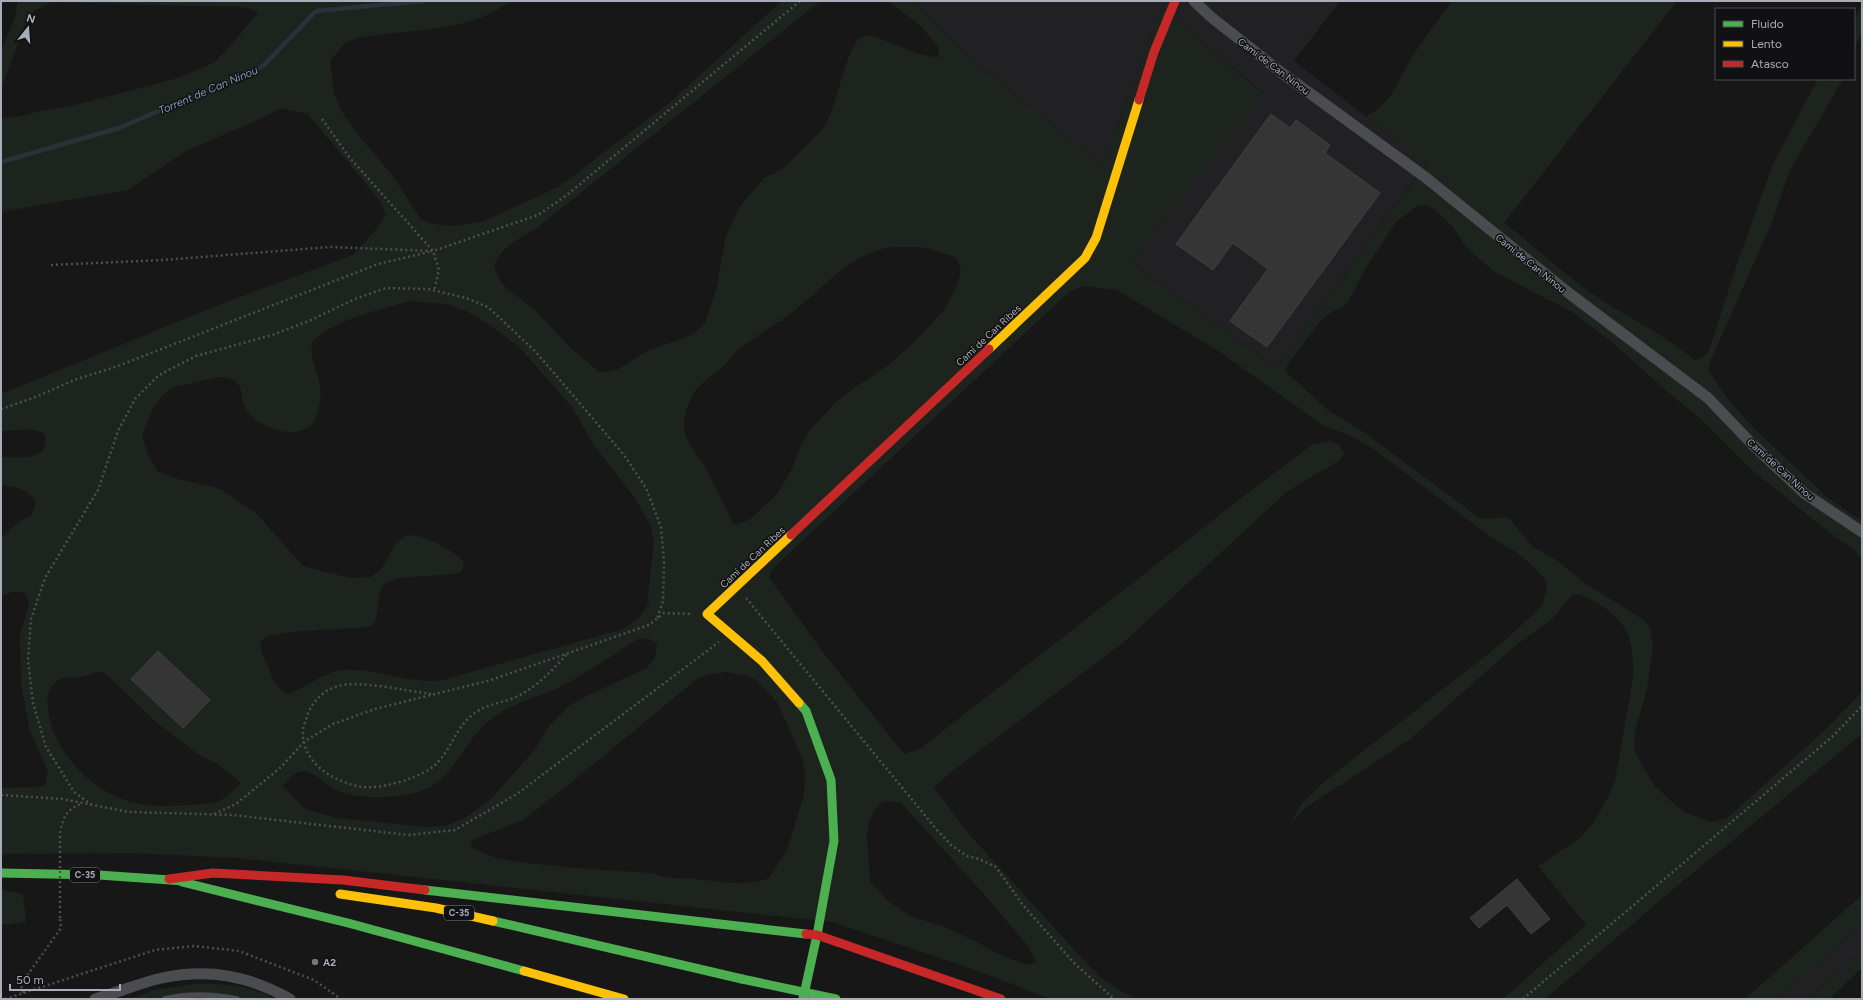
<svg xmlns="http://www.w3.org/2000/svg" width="1863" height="1000" font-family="Figtree,sans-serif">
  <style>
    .built { fill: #212123 }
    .green { fill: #1d241e; fill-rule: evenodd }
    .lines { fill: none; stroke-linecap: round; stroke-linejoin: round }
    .stream { stroke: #2a3239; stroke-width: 4.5 }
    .building { fill: #353536; stroke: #3f4043 }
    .path { stroke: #4d4e52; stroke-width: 2.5; stroke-dasharray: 2 3; stroke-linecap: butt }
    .lane { stroke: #4b4c50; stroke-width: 5.5 }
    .street { stroke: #4b4c50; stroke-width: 11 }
    .fast { stroke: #4caf50; stroke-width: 9 }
    .slow { stroke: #ffc107; stroke-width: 9 }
    .jam { stroke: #c62828; stroke-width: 9 }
    .path-bridge { stroke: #4d4e52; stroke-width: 2.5; stroke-dasharray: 2 3; stroke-linecap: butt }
    .fast-bridge { stroke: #4caf50; stroke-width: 9 }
    .poi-dot { fill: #757880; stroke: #111113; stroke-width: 1.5 }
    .labels { text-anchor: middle; stroke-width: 3; stroke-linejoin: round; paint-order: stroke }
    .shield { fill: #111113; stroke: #7b7e86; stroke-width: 1 }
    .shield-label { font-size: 9px; font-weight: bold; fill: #a8adb8 }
    .street-label { font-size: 10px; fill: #a8adb8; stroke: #111113 }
    .poi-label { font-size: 10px; font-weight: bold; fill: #a8adb8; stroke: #111113; text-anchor: start }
    .water-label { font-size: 11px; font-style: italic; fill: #7f9bb3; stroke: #111113 }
  </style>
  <rect width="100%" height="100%" fill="#171717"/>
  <g class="built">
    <polygon points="912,1 1340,1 1294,61 1426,163 1276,368 1131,262 1265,94 1161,8 1103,166 966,54"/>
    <polygon points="1862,924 1862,951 1808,999 1777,999"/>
  </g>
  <g class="green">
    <path d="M18 1H510C476 29 428 28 387 34 374 36 361 35 348 42 340 47 335 55 330 62L334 92 340 109 359 136 393 176 421 220 433 224 453 226 482 222 560 186 669 103 782 1H820L537 228C521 238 498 248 494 267L502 284 537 312 571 348 599 372 617 370 647 351 692 335 705 323 716 290 726 236 740 206 764 178 781 170 824 128 831 112 849 56 858 39 865 35C891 39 912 56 938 57L939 48 922 27 888 1H912L966 54 1103 166 1161 8 1265 95 1131 262 1276 368 1426 164 1366 116C1391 106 1399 78 1412 57 1424 38 1439 20 1452 1H1677L1504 223C1536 247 1564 275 1597 297 1630 319 1666 335 1696 361L1708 353 1739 258 1774 162 1818 79H1843L1790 170 1772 222 1710 362 1708 370 1730 402 1755 429 1829 499 1862 521V559L1855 551 1817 523 1751 469 1702 420 1669 393 1613 343 1572 312 1495 272 1478 258 1464 244 1452 226 1435 210 1427 206 1418 205 1396 222 1364 271 1348 302 1342 308 1333 311 1322 319 1288 364 1285 371 1328 410 1365 433 1481 519 1506 517 1511 520 1533 547 1553 558 1588 585 1645 621 1650 628 1653 645 1647 689 1635 731 1634 748 1641 764 1655 786 1673 803 1687 813 1711 822 1727 818 1825 730 1862 692V734L1670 892 1545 999H1503L1586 925 1538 866 1580 838 1594 822 1608 797 1615 781 1633 678C1634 641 1630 624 1599 604 1590 599 1584 595 1573 594L1553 618 1515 646 1409 740 1305 808 1291 823 1301 804 1326 780 1502 643 1537 611 1542 605 1547 589 1546 581 1535 568 1516 552 1491 537 1372 448 1347 434 1324 426 1220 352 1117 290 1084 286 1075 289 1068 293 784 558 771 571 769 577 822 651 904 754 921 748 1249 492 1313 444 1330 441 1339 445 1344 453 1340 460 1288 491 1125 641 954 770 934 787 967 832 1079 955 1101 978 1134 999H1050L970 968 832 922 237 858 130 853 1 854V788L39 787 45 785 48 772 29 728 21 682 20 635 29 605 27 594C18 590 9 592 1 597V538L20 521 31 516 36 503C29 489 16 486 1 485V457C15 457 31 460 43 451L46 439 43 433 30 429 1 431V394L221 304 353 255 377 228 386 215 380 201 308 114 281 108 258 120 186 151 128 190 1 212V118L17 117 36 112 75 105 178 78 213 63 223 54 258 13 252 9 240 7 51 2 34 11 26 22 1 89V51L15 18ZM893 247H921L955 257 959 264 961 272 956 288 944 310 916 340 890 364 847 393 834 404 811 429 802 443 790 473 777 494 749 520 734 525C725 508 718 490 708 473 696 450 678 439 686 410 689 403 691 397 695 391 707 376 726 368 736 351 756 336 779 323 799 307 828 283 853 252 893 247ZM409 301 446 304 466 311 484 321 519 347 572 407 593 444 634 497 651 526 654 542 648 595 649 603 639 618 623 629 443 680C409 685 377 668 343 670 322 672 307 688 288 694 274 687 272 675 266 662 263 656 258 646 263 639 271 630 351 629 368 627L374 624C379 611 377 597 383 584L398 578 456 574 462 571 464 565 462 560C446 547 427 535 407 535L396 543 382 568 371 577 351 578 338 575 303 566 258 515 230 495 217 488 178 479 158 472 148 455 142 435 152 410 160 398 171 388 218 377C225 377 233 378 238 384 243 391 241 400 245 408 254 424 282 436 300 431 304 430 309 426 313 424 318 412 322 400 320 387 318 371 308 356 313 341 339 318 377 311 409 301ZM640 638 652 640 657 644 655 657 647 668 580 699 568 707 549 726 535 749 493 797 470 815 456 822 444 826 425 827 336 818 305 809 283 786C288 780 295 770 304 771 317 773 326 786 338 791 358 800 397 798 418 792 454 782 462 742 489 721 512 702 543 696 568 683 573 681 577 677 581 675 601 664 620 650 640 638ZM97 672 104 673 109 677 157 723 199 755 218 764 241 783C235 788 227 797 220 801 213 804 192 805 184 805 168 806 151 807 136 803 95 795 51 751 48 709 47 699 47 688 56 682 63 676 72 678 79 677 85 677 91 674 97 672ZM728 672 750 677 756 680 777 702 802 758 805 773 804 795 787 850 769 878C744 888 720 881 695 879 681 878 665 879 653 873 618 871 583 869 548 865 521 862 494 862 471 846L472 840 523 820 567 786 697 679 708 674ZM889 801 900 802 984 894 1028 946 1036 962 1028 965 1002 956 977 942 945 927 910 916 888 901 870 881 867 836 869 821 876 808 882 802Z"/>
    <polygon points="1862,6 1862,32 1854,49 1854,20"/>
    <polygon points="1,890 23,894 26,922 1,925"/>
    <polygon points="1862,895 1862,924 1777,999 1745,999"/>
    <polygon points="1862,951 1862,968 1829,999 1808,999"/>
    <path d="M194 984C220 984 251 984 273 999H130L154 990Z"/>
  </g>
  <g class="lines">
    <polyline class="stream" points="1,162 119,128 263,66 316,11 422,1"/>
  </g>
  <g class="building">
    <polygon points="1271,114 1290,128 1296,120 1330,145 1325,153 1380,193 1267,347 1230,321 1268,269 1233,243 1213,270 1176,244"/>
    <polygon points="158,651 210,700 183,728 131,679"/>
    <polygon points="1517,879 1550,919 1531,934 1507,905 1479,928 1470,918"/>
  </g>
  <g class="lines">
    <g class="path">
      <polyline points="322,119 350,158 433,251 439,270 434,291"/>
      <polyline points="51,265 163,260 330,247 433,251 538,215 567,195 800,1"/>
      <polyline points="1,409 33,398 77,379 118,366 378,264 429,252"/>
      <polyline points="746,598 937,830 951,845 967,856 979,859 996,867 1022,904 1074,963 1114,999"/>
      <path d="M431 694C407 691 360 680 338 686 322 691 313 701 307 716 306 721 303 726 303 731 301 763 335 783 363 787 382 789 414 779 430 769 449 756 454 730 472 715 484 705 497 704 511 699 534 690 551 672 567 654"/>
      <polyline points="1,795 62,799 129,812 233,815 408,835 455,830 517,794 719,642"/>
      <polyline points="92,805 74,792 46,747 33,703 28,660 31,619 45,578 98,490 118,431 135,399 159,375 196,356 272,335 309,321 355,299 386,288 428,289 466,298 488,307 535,351 624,455 646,488 661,527 664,562 663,601 657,619"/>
      <polyline points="214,814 236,804 280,768 305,741 333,724 375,709 491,680 649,625 664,613 693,614"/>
      <path d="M60 833C64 815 66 810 83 803"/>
      <polyline points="23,993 21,984 61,928 60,918"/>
      <polyline points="5,999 155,950 195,946 239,951 314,980 341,999"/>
      <polyline points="1523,999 1833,736 1862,706"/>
    </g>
    <path class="lane" d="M165 999C189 993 213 994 237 999"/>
    <g class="street">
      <polyline points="1194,1 1211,17 1282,73 1425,177 1570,294 1708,398 1752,444 1804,493 1862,532"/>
      <path d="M95 999C117 993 139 983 162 978 209 968 249 976 290 999"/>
    </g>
    <g class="fast">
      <polyline points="799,703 806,711 831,780 834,841 817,935 803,999"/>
      <polyline points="1,873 99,875 184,881"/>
      <polyline points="182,882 348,923 524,971"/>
      <polyline points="425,890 806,934"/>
      <polyline points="493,921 742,979"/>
    </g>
    <g class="slow">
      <polyline points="989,349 1085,258 1096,238 1139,100"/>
      <polyline points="791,535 707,614 762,661 799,703"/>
      <polyline points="340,894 436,908 493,921"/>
      <polyline points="524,971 624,999"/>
    </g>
    <g class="jam">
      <polyline points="1139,100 1154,52 1175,1"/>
      <polyline points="791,535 989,349"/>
      <polyline points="169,879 213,873 343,880 425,890"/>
      <polyline points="806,934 817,935 1001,999"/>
    </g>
    <polyline class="path-bridge" points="60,918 60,833"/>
    <polyline class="fast-bridge" points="742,979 836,999"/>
  </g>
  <circle class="poi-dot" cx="315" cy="962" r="4"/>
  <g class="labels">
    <g class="shield">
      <rect x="70" y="868" width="30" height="14" rx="3"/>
      <rect x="444" y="906" width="30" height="14" rx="3"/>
    </g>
    <g class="shield-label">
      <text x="85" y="878">C-35</text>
      <text x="459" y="916">C-35</text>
    </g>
    <g class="street-label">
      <text transform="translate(1274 66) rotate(37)" y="4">Camí de Can Ninou</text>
      <text transform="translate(1531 263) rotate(39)" y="4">Camí de Can Ninou</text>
      <text transform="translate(988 335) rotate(-43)" y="4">Camí de Can Ribes</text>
      <text transform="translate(1781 469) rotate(42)" y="4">Camí de Can Ninou</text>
      <text transform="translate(752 557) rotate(-43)" y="4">Camí de Can Ribes</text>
    </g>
    <g class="poi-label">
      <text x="323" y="966">A2</text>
    </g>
    <g class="water-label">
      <text transform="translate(208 90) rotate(-23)" y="4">Torrent de Can Ninou</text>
    </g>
  </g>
  <rect width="1863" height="1000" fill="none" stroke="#a8adb8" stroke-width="4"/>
  <rect x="1715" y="8" width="140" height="72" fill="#111113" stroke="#4d4f55"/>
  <rect x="1723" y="21" width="20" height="6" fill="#4caf50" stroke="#4d4f55"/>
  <text x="1751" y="28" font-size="12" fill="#a8adb8">Fluido</text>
  <rect x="1723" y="41" width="20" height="6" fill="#ffc107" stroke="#4d4f55"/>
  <text x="1751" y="48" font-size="12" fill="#a8adb8">Lento</text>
  <rect x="1723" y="61" width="20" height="6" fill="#c62828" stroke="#4d4f55"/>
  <text x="1751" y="68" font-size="12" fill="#a8adb8">Atasco</text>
  <g transform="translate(28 28) rotate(17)" stroke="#111113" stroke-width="3" paint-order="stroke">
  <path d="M0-3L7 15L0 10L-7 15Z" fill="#a8adb8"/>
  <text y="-6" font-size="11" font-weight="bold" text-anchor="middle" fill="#a8adb8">N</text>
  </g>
  <path d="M10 984v6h110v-6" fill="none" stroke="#a8adb8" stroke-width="2"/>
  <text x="16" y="984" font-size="12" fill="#a8adb8" stroke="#111113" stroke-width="3" paint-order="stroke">50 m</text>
</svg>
